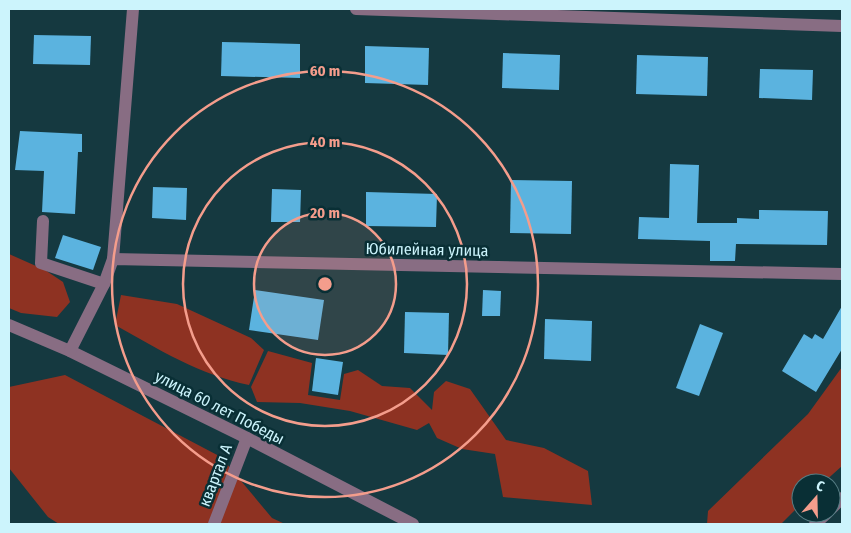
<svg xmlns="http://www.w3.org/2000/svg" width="851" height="533" font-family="'Fira Sans Condensed',sans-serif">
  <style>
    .green { fill: #8e3222 }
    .building { fill: #5bb3df }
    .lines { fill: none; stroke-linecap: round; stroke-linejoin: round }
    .minor { stroke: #886d83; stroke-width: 12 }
    .ring { fill: none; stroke: #f49d8c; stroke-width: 2.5 }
    .labels { text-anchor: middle; stroke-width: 5; stroke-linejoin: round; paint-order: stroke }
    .street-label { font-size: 16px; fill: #ccf4fc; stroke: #092f35 }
    .centre { fill: #f49d8c; stroke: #092f35; stroke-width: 2.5 }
    .ring-label { font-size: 15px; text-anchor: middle; font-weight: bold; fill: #f49d8c; stroke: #092f35; stroke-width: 5; stroke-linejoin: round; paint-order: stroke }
  </style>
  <rect width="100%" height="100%" fill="#153940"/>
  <g class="green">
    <polygon points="9,254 45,270 63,282 70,302 57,317 21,313 9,308"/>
    <path d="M121 295 177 304 251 338 264 350 249 385C200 375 158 349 115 325Z"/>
    <polygon points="268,351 312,363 308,395 340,400 344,374 358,370 382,386 410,388 432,410 434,392 446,381 470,389 506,440 544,448 588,471 592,505 503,497 495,454 462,449 437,438 429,423 417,430 350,411 300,403 257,402 251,387"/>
    <polygon points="842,367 842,466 823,483 801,483 801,504 781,524 707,524 708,511 808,414"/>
    <polygon points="65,375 221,457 272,518 285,524 59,524 48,517 9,468 9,387"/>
  </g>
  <g class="building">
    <polygon points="34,35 91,36 90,65 33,64"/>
    <polygon points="222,42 300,44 300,78 221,76"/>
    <polygon points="365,46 429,48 428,85 365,83"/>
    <polygon points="503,53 560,55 559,90 502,88"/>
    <polygon points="637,55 708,57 707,96 636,94"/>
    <polygon points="760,69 813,70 812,100 759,98"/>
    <polygon points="20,131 82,134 82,152 78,152 75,214 42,212 44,171 15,170"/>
    <polygon points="670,164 699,165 697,223 737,223 737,218 759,219 759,210 828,211 827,245 736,244 735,261 710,261 710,241 638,239 639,217 669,218"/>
    <polygon points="511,180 572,181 571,234 510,233"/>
    <polygon points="153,187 187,188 186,220 152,218"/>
    <polygon points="272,189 301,190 300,222 271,222"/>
    <polygon points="366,192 437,194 436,227 366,226"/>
    <polygon points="63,235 101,247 93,270 55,258"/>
    <polygon points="255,290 324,300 318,340 249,330"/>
    <polygon points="483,290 501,291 500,316 482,316"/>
    <polygon points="842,306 842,349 816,392 782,371 804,334 812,339 815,334 823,339"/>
    <polygon points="405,312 449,313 448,355 404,353"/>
    <polygon points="545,319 592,321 591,361 544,359"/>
    <polygon points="700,324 723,333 699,396 676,388"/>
    <polygon points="316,358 343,362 338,395 312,391"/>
  </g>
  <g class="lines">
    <g class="minor">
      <polyline points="356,9 842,26"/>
      <polyline points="43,221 41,263 104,284"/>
      <polyline points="113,259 133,9"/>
      <polyline points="9,325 70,351 247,438 413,524"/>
      <polyline points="70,351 104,284 113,259 842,274"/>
      <polyline points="831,509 842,498"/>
      <polyline points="214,524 247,438"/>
      <polyline points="815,524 827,513"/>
    </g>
  </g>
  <circle cx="325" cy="284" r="71" fill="#f49d8c" fill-opacity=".12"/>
  <g class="ring">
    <circle cx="325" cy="284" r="71"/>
    <circle cx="325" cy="284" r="142"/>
    <circle cx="325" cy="284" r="213"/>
  </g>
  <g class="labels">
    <g class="street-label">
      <text transform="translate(427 249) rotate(1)" y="6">Юбилейная улица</text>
      <text transform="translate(220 407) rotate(27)" y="6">улица 60 лет Победы</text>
      <text transform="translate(215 475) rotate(-69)" y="6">квартал А</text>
    </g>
  </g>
  <circle cx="325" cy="284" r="8" class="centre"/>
  <g class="ring-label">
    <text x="325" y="76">60 m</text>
    <text x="325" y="147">40 m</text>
    <text x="325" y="218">20 m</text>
  </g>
  <rect width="851" height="533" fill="none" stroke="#ccf4fc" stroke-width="20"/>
  <g transform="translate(816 498) rotate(20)"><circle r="24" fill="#092f35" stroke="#577e85"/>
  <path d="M0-4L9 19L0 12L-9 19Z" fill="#f49d8c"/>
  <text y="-8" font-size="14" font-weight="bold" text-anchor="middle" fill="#ccf4fc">С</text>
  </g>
</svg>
